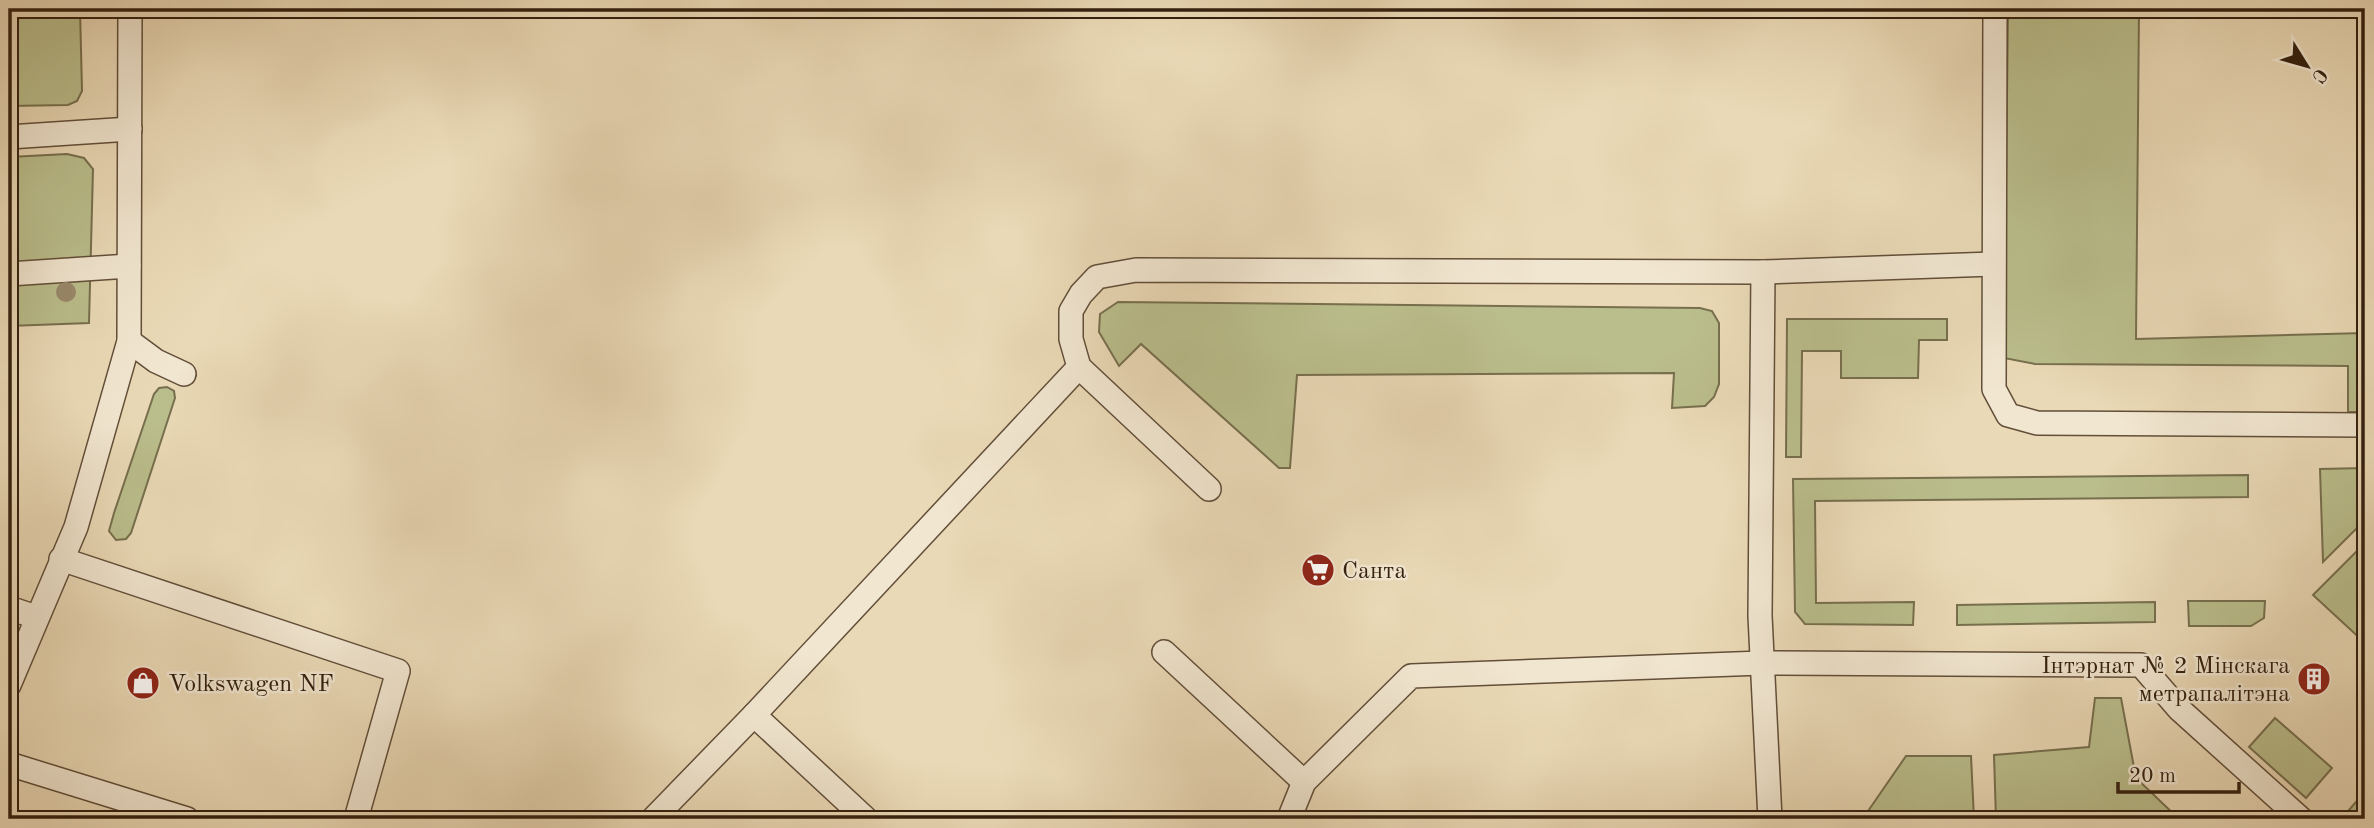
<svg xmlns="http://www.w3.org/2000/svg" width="2374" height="828" font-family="'Old Standard TT',serif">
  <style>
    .green { fill: #babe8c; stroke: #776f4e; stroke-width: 2 }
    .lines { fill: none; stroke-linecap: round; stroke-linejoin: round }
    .service-casing { stroke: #624e39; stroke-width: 26 }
    .service { stroke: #f1e6d0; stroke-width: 23 }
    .tree { fill: #99896b }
    .labels { text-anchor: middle; stroke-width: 5; stroke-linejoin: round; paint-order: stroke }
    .poi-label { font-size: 24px; fill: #34200f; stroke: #f1e6d0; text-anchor: start }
  </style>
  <rect width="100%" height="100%" fill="#ead9b6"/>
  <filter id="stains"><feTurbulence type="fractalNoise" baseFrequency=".00286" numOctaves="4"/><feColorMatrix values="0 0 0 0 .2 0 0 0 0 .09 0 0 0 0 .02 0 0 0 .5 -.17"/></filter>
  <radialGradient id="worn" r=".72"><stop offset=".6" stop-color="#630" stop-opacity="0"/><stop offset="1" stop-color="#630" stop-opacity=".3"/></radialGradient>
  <g class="green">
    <polygon points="9,9 80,9 82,91 77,101 68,105 9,106"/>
    <polygon points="2008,9 2139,9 2136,339 2365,333 2365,412 2348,412 2348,366 2035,364 2004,358"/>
    <polygon points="67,154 84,158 93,169 89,323 9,326 9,224 13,224 10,157"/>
    <polygon points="1118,302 1700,308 1712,311 1719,323 1719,384 1714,397 1705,406 1672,408 1674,373 1297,375 1290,468 1279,468 1141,344 1119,366 1099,332 1100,314"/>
    <polygon points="1787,319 1947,319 1947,340 1919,340 1918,378 1841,378 1841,351 1802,351 1801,457 1786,457"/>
    <polygon points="167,387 174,391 175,398 131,533 126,539 116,540 109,531 114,513 154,394 159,388"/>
    <polygon points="2365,468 2365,520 2323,562 2320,469"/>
    <polygon points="2248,475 2248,497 1815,501 1816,603 1914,602 1913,625 1805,624 1795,612 1793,479"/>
    <polygon points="2365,543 2365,643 2313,595"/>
    <polygon points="2188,601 2265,601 2264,618 2251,626 2189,626"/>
    <polygon points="2155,602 2155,622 1957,625 1957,605"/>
    <polygon points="2095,698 2121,698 2136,778 2179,819 1996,819 1994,755 2089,747"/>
    <polygon points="2275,718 2332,768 2306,798 2249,747"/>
    <polygon points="1906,756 1971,756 1974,819 1866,819 1866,814"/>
    <polygon points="2363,794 2365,796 2365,819 2341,819"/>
  </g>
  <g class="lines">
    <defs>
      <g id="service">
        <polyline points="1995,9 1994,389 2008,415 2037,423 2365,425"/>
        <polyline points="9,137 130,129"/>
        <polyline points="1763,272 1760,616 1770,819"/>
        <polyline points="9,274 129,266"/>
        <polyline points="129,341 156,361 184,374"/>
        <polyline points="1079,367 1209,489"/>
        <polyline points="61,559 398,671 356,819"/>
        <polyline points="9,608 36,617"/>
        <polyline points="1164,652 1304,782"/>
        <polyline points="9,685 76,527 129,341 130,9"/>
        <polyline points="754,715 866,819"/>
        <polyline points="9,764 187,819"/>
        <polyline points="653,819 754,715 1079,367 1071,339 1071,311 1081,294 1097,277 1136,270 1763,272 1993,264"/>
        <polyline points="1289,819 1304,782 1411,676 1762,663 2141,665 2179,709 2301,819"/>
      </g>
    </defs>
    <use href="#service" class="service-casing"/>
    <use href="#service" class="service"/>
  </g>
  <circle class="tree" cx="66" cy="292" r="10"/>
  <defs>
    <symbol id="supermarket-disc" viewBox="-11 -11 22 22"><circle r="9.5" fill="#8f2418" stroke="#f1e6d0"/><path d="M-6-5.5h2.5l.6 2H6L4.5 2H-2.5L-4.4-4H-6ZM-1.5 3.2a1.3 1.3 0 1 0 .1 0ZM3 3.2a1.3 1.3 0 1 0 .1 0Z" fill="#fff"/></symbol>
    <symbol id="building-disc" viewBox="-11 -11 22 22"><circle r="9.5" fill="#8f2418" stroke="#f1e6d0"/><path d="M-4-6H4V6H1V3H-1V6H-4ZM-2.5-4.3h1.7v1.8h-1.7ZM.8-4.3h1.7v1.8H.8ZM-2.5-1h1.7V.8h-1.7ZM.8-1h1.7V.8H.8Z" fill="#fff"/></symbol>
    <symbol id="shop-disc" viewBox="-11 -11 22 22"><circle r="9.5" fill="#8f2418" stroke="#f1e6d0"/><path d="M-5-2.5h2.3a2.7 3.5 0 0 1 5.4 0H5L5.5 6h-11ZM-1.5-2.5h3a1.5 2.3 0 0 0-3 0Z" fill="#fff"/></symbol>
  </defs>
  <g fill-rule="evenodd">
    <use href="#supermarket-disc" x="1299" y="551" width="38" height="38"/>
    <use href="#building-disc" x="2295" y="660" width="38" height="38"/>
    <use href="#shop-disc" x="124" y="664" width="38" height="38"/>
  </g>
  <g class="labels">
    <g class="poi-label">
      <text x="1342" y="578">Санта</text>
      <text x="2290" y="673" text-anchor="end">Інтэрнат № 2 Мінскага<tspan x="2290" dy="28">метрапалітэна</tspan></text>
      <text x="168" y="691">Volkswagen NF</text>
    </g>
  </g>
  <rect width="2374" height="828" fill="none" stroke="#ead9b6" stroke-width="35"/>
  <rect x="10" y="10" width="2353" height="807" fill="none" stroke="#34200f" stroke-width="3.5"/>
  <rect x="18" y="18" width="2339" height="793" fill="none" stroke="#34200f" stroke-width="2"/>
  <g transform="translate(2307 66) rotate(127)" stroke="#f1e6d0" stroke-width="5" paint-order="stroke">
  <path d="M0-5L12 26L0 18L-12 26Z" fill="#34200f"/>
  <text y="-10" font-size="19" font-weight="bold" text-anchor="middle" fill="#34200f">С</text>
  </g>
  <path d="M2118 782v10h121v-10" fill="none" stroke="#34200f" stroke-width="3.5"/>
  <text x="2129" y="782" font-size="21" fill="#34200f" stroke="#f1e6d0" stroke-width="5" paint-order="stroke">20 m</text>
  <rect width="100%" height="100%" filter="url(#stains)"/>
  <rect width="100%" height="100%" fill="url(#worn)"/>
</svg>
